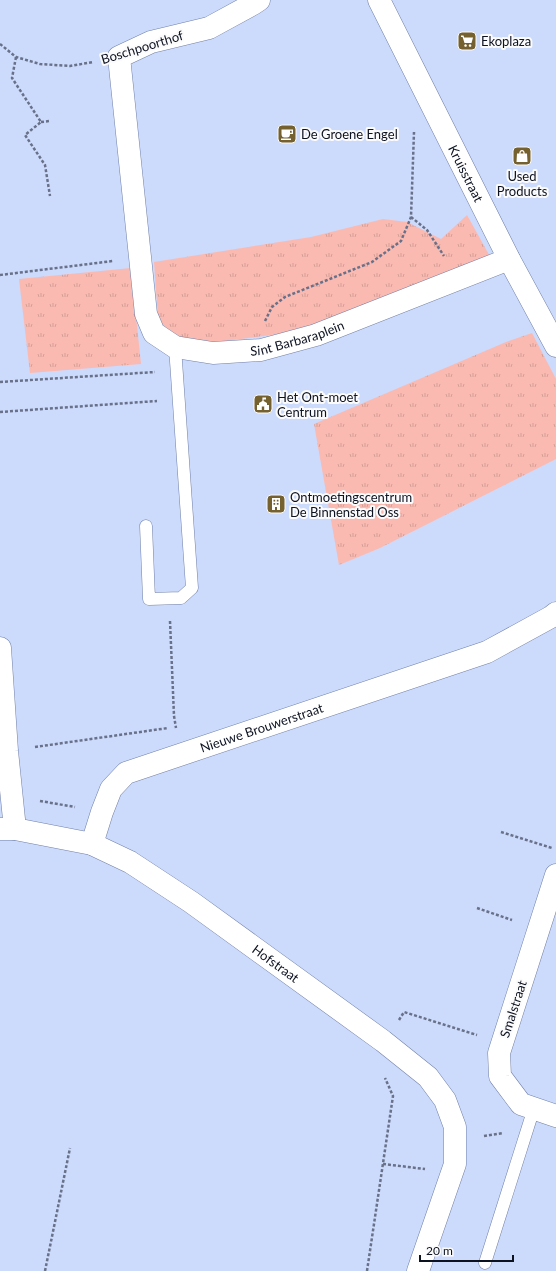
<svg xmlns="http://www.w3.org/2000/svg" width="556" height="1271" font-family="Lato,sans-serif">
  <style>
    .grass { fill: url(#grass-tufts) }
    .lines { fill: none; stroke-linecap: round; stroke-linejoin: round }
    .lane-casing { stroke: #7080a7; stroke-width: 13 }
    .street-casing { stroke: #7080a7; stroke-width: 23 }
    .path { stroke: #687189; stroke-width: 2.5; stroke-dasharray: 3 2; stroke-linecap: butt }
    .lane { stroke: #fff; stroke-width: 12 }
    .street { stroke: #fff; stroke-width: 22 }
    .labels { text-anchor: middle; stroke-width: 4; stroke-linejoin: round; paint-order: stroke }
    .poi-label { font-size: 13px; fill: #0d1221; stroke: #fbfbfb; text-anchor: start }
    .street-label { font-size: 13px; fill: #0d1221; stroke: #fbfbfb }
  </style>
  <defs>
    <pattern id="grass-tufts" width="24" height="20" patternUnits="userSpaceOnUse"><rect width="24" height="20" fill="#fabab1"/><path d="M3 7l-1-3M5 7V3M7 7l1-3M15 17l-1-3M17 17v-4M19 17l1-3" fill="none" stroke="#d59f98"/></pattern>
  </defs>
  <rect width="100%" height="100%" fill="#ccdafc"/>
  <g class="grass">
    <polygon points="467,215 492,260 329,324 279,334 188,346 160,346 154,262 311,237 383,219 407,222 441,239"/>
    <polygon points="131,268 141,364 30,373 19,279"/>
    <polygon points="532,333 556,379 556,459 380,548 339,565 314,424 506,342"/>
  </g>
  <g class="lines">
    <defs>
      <g id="lane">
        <polyline points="146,526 149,599 181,598 192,588 175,347"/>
        <polyline points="485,1263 534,1108"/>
      </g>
      <g id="street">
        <path id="s1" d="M259 0 253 4 209 28 151 42 119 57 146 314 154 333 175 347 213 353 261 350 316 335 509 259"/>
        <path id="s2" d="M379 0 509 259 556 346"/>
        <polyline points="0,648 7,751 15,829"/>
        <path id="s3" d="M0 829H15L92 844 130 862 191 902 383 1041 428 1077 445 1100 455 1127V1164L418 1271"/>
        <path id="s4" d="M92 844 102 812 111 789 126 773 487 652 551 617 556 613"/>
        <polyline points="556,875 499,1053 500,1076 521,1104 556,1116"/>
      </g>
    </defs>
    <use href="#lane" class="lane-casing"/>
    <use href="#street" class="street-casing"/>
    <g class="path">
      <polyline points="0,44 16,57 40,64 70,66 93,62"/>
      <polyline points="16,57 12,78 41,122 25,135 45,165 50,196"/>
      <polyline points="41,122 50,121"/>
      <polyline points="411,217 427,230 444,256"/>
      <polyline points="0,275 113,261"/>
      <polyline points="265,321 272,307 285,297 372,262 401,241 411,217 414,132"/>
      <polyline points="0,382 155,372"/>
      <polyline points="0,412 157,401"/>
      <polyline points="170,621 174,716 176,728"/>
      <polyline points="35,747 168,728"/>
      <polyline points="40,801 75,807"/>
      <polyline points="501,832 552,848"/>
      <polyline points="477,908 512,920"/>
      <polyline points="399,1020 404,1012 477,1035"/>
      <polyline points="484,1136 503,1133"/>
      <polyline points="383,1164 425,1169"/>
      <polyline points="45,1271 70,1148"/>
      <polyline points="367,1271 393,1096 385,1078"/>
    </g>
    <use href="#lane" class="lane"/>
    <use href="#street" class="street"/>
  </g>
  <defs>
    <symbol id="supermarket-square" viewBox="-11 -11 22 22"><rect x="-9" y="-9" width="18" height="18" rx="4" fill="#756130" stroke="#fbfbfb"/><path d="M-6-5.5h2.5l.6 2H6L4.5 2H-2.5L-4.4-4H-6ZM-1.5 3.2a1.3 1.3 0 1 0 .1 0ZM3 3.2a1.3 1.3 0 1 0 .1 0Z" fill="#fff"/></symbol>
    <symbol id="cafe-square" viewBox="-11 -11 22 22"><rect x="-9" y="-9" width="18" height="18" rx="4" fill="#756130" stroke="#fbfbfb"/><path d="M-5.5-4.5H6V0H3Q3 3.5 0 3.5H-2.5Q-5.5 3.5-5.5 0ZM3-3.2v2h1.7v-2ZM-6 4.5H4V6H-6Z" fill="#fff"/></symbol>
    <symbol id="shop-square" viewBox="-11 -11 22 22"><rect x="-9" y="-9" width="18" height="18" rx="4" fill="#756130" stroke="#fbfbfb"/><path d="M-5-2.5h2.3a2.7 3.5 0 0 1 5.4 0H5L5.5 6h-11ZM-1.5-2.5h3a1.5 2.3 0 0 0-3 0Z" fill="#fff"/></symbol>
    <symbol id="civic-square" viewBox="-11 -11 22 22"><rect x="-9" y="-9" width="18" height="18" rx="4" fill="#756130" stroke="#fbfbfb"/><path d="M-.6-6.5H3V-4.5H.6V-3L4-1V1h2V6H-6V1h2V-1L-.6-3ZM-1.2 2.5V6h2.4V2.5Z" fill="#fff"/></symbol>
    <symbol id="building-square" viewBox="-11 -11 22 22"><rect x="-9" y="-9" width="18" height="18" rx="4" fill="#756130" stroke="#fbfbfb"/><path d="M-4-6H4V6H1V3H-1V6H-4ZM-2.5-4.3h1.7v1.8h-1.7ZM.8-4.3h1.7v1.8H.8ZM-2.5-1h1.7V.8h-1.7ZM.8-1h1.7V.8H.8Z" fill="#fff"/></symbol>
  </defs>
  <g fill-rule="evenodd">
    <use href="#supermarket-square" x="456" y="30" width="22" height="22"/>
    <use href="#cafe-square" x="276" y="123" width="22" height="22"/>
    <use href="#shop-square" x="511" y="145" width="22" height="22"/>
    <use href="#civic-square" x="252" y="393" width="22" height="22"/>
    <use href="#building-square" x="265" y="493" width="22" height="22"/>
  </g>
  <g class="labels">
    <g class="poi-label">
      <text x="481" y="46">Ekoplaza</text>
      <text x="301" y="139">De Groene Engel</text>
      <text x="522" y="181" text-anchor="middle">Used<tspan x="522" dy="15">Products</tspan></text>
      <text x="277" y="402">Het Ont-moet<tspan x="277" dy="15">Centrum</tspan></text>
      <text x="290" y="502">Ontmoetingscentrum<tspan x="290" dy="15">De Binnenstad Oss</tspan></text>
    </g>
    <g class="street-label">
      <text transform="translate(142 47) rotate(-17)" y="5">Boschpoorthof</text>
      <text dy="5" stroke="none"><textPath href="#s2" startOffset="194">Kruisstraat</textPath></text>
      <text dy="5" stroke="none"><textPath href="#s1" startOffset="581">Sint Barbaraplein</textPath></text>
      <text dy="5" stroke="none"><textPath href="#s4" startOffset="223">Nieuwe Brouwerstraat</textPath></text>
      <text dy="5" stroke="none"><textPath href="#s3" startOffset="313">Hofstraat</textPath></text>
      <text transform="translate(513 1009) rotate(-72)" y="5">Smalstraat</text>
    </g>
  </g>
  <path d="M420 1255v6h93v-6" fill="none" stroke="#0d1221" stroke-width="2"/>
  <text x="426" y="1255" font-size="12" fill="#0d1221" stroke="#fbfbfb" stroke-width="3" paint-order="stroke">20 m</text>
</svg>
